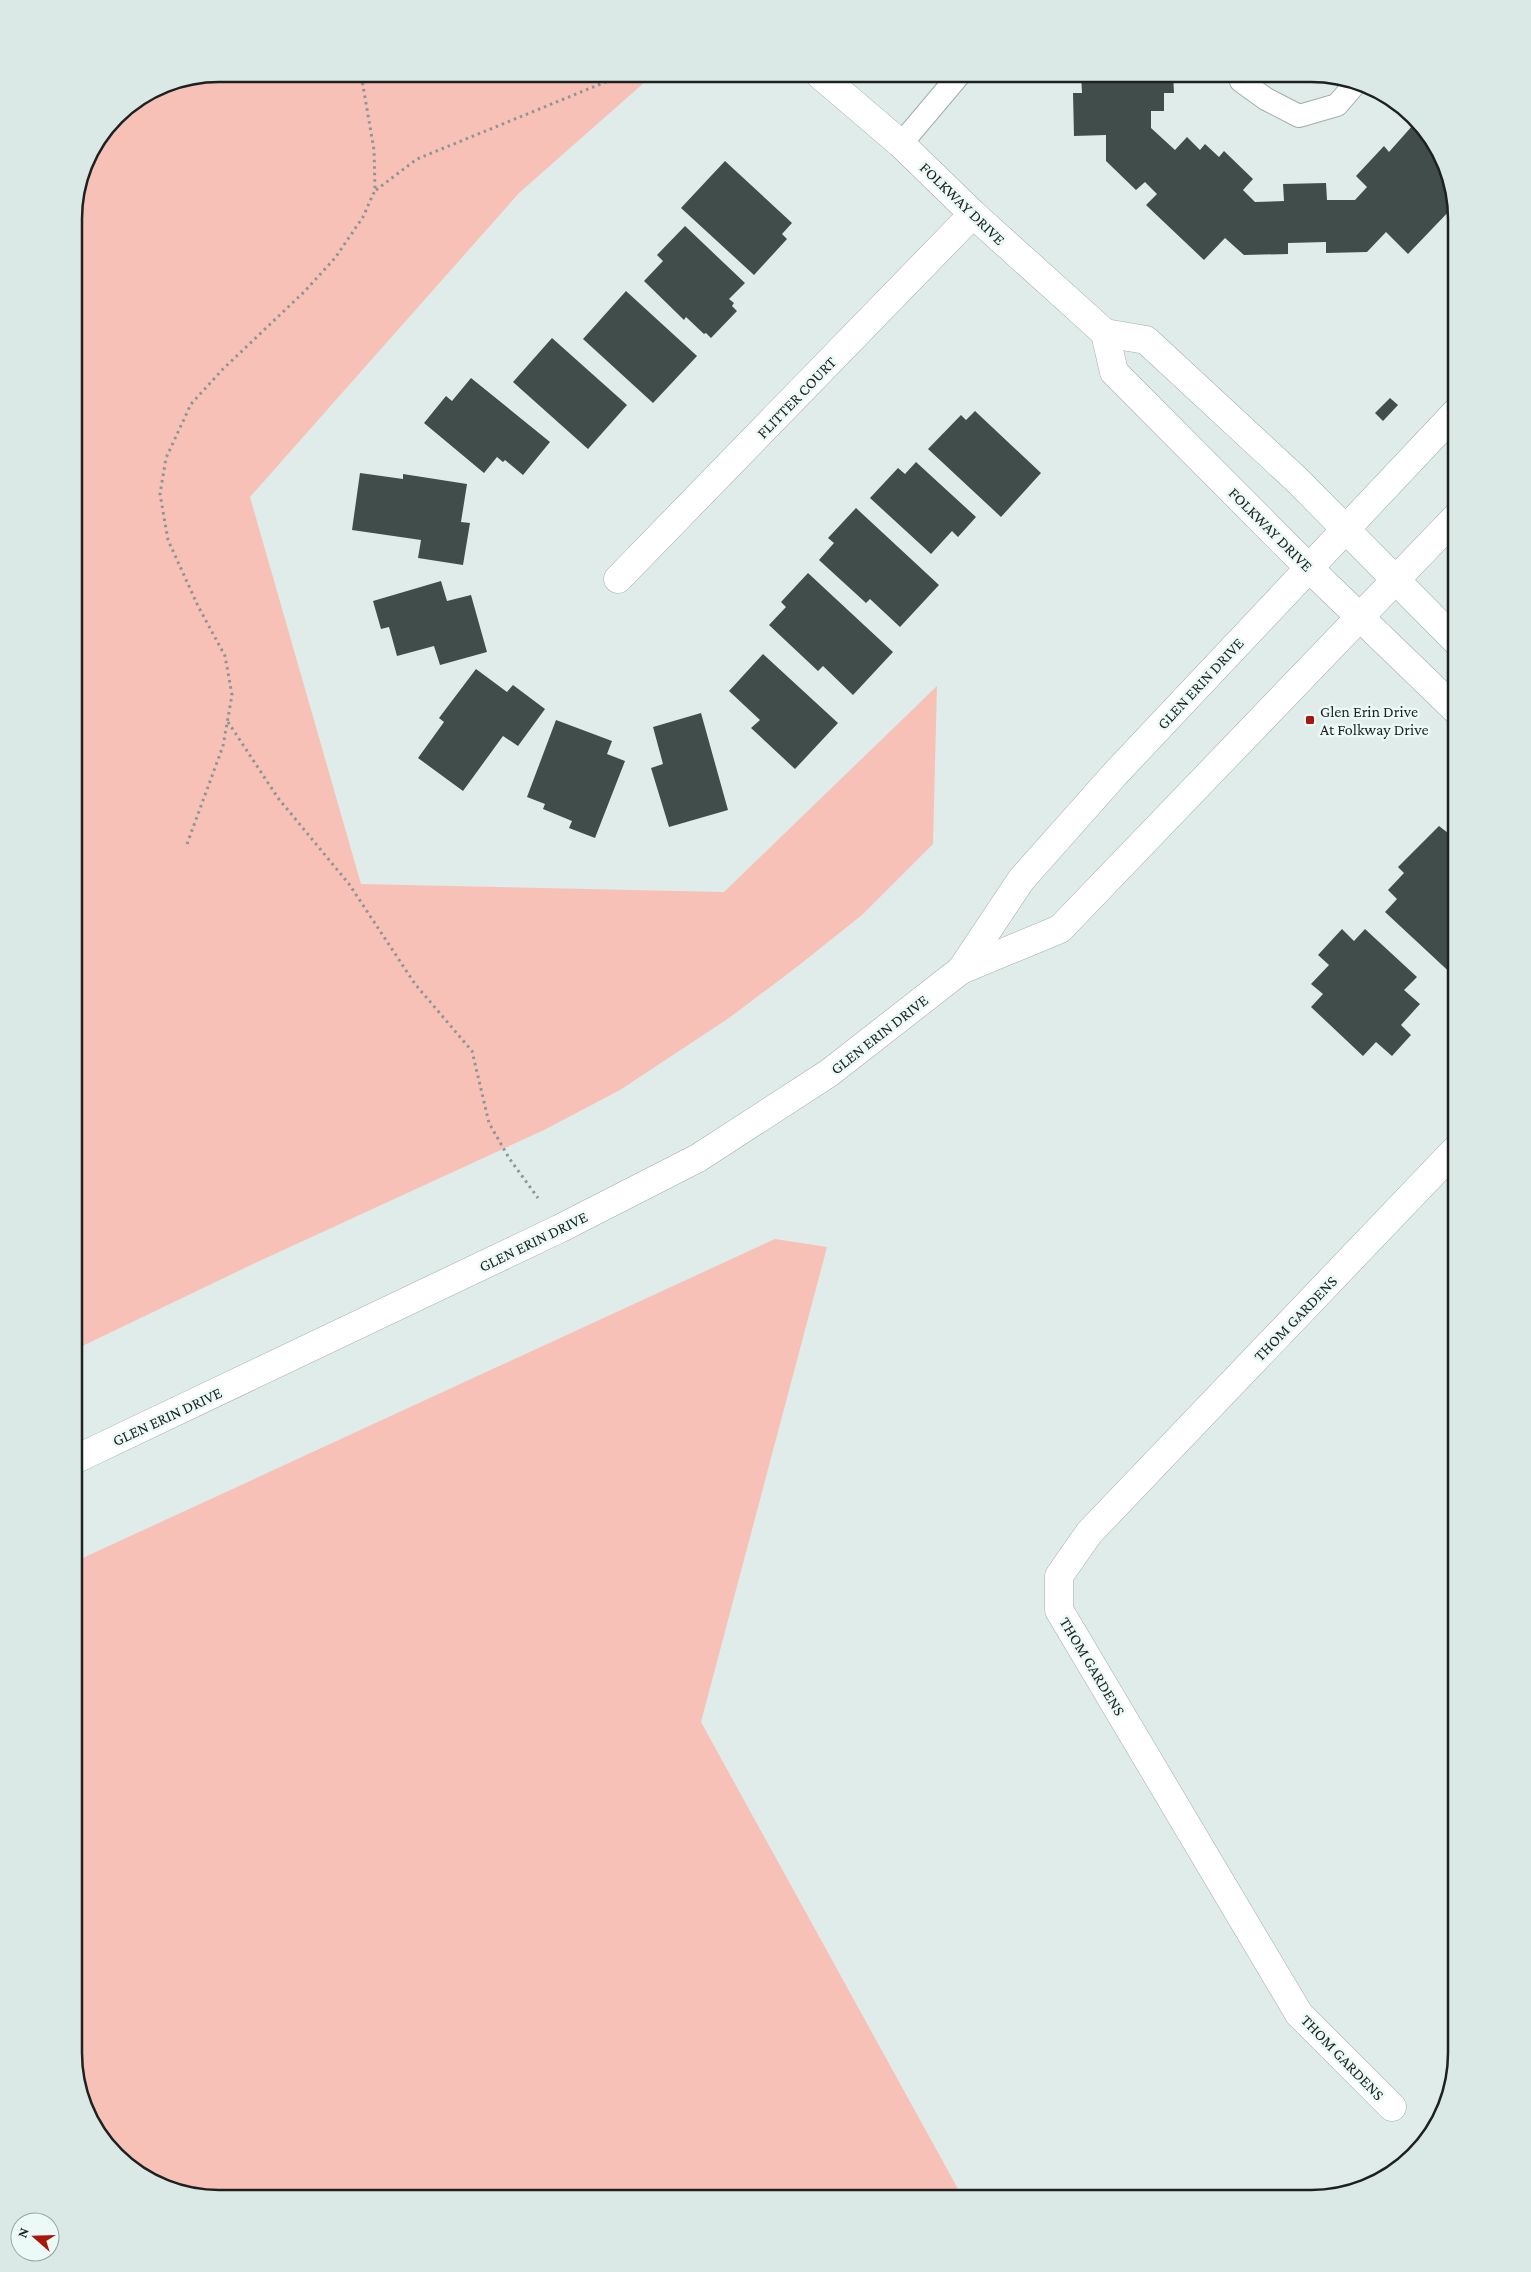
<svg xmlns="http://www.w3.org/2000/svg" width="1531" height="2272" font-family="'Crimson Pro',serif">
  <style>
    .green { fill: #f8c1b7 }
    .building { fill: #414d4a }
    .lines { fill: none; stroke-linecap: round; stroke-linejoin: round }
    .service-casing { stroke: #a1aeab; stroke-width: 24 }
    .minor-casing { stroke: #a1aeab; stroke-width: 29 }
    .tertiary-casing { stroke: #a1aeab; stroke-width: 29 }
    .path { stroke: #8c9693; stroke-width: 3; stroke-dasharray: 2.5 4; stroke-linecap: butt }
    .service { stroke: #fff; stroke-width: 22 }
    .minor { stroke: #fff; stroke-width: 28 }
    .tertiary { stroke: #fff; stroke-width: 28 }
    .poi-dot { fill: #a81709; stroke: #ecfaf7; stroke-width: 2 }
    .labels { text-anchor: middle; stroke-width: 5; stroke-linejoin: round; paint-order: stroke }
    .street-label { font-size: 16px; fill: #1d2220; stroke: #ecfaf7 }
    .poi-label { font-size: 16px; fill: #1d2220; stroke: #ecfaf7; text-anchor: start }
    .rim { fill: none; stroke: #1d2220; stroke-width: 2.5 }
  </style>
  <rect width="100%" height="100%" fill="#dfece9"/>
  <g class="green">
    <polygon points="219,74 654,74 519,193 250,497 361,884 724,892 937,686 933,844 862,915 798,966 729,1018 620,1090 544,1130 253,1264 74,1350 74,210 85,163 117,116 164,85"/>
    <polygon points="775,1239 827,1247 701,1722 963,2198 210,2198 139,2174 93,2125 74,2053 74,1562"/>
  </g>
  <g class="building">
    <polygon points="1081,74 1173,74 1174,93 1164,93 1164,111 1151,111 1151,128 1175,150 1187,137 1200,150 1205,144 1219,157 1224,151 1253,179 1243,190 1255,202 1284,201 1283,184 1326,183 1327,200 1355,200 1367,187 1356,176 1384,146 1389,152 1413,125 1408,120 1410,119 1438,147 1454,206 1408,254 1386,232 1367,252 1326,253 1326,242 1288,243 1288,254 1244,255 1225,238 1204,260 1146,205 1157,194 1145,182 1136,190 1106,161 1106,135 1074,136 1073,93 1082,93"/>
    <polygon points="725,161 792,223 782,234 787,239 754,275 681,208"/>
    <polygon points="685,226 745,283 729,299 734,303 732,306 737,311 711,338 706,333 704,334 686,317 684,320 644,281 663,261 657,255"/>
    <polygon points="626,291 697,356 653,403 583,339"/>
    <polygon points="552,338 627,405 588,449 513,382"/>
    <polygon points="471,378 550,442 523,475 505,460 503,462 497,457 484,473 424,423 446,396 452,401"/>
    <polygon points="1390,398 1398,405 1383,421 1375,413"/>
    <polygon points="975,411 1041,473 1001,517 928,449 961,415 966,420"/>
    <polygon points="916,462 976,517 958,537 952,531 931,554 870,498 898,468 905,474"/>
    <polygon points="360,473 403,479 403,474 467,484 461,522 470,523 463,565 418,558 421,540 352,530"/>
    <polygon points="856,508 939,585 900,627 870,599 866,603 819,560 834,543 828,538"/>
    <polygon points="808,573 893,652 853,695 823,666 818,671 769,625 786,607 781,602"/>
    <polygon points="441,581 447,601 471,595 487,652 440,665 434,646 397,656 389,627 381,629 373,601"/>
    <polygon points="763,654 838,723 795,769 751,728 760,720 729,691"/>
    <polygon points="476,669 507,692 513,685 545,709 518,746 503,736 463,791 418,758 444,722 439,718"/>
    <polygon points="701,713 728,810 669,827 651,768 663,764 653,727"/>
    <polygon points="556,720 612,741 607,754 625,761 595,838 569,828 572,821 543,809 545,804 527,797"/>
    <polygon points="1439,826 1457,840 1457,979 1385,912 1397,899 1388,890 1404,873 1398,867"/>
    <polygon points="1342,929 1354,941 1365,929 1417,977 1404,990 1420,1004 1401,1025 1411,1035 1392,1056 1376,1042 1363,1056 1311,1007 1323,994 1311,984 1329,965 1318,955"/>
  </g>
  <g class="lines">
    <defs>
      <g id="service">
        <polyline points="1241,74 1241,81 1266,99 1299,116 1337,105 1355,84"/>
        <polyline points="901,144 960,74"/>
      </g>
      <g id="minor">
        <polyline points="618,579 973,214"/>
        <polyline points="1392,2107 1299,2014 1059,1610 1059,1576 1089,1533 1457,1148"/>
      </g>
      <g id="tertiary">
        <polyline points="819,74 901,144 973,214 1105,333 1146,340 1297,480 1457,642"/>
        <polyline points="1105,333 1114,372 1309,568 1457,711"/>
        <polyline points="961,970 1021,880 1115,774 1457,411"/>
        <polyline points="74,1460 559,1229 698,1158 829,1073 961,970 1060,929 1457,516"/>
      </g>
    </defs>
    <use href="#service" class="service-casing"/>
    <use href="#minor" class="minor-casing"/>
    <use href="#tertiary" class="tertiary-casing"/>
    <g class="path">
      <polyline points="376,190 417,159 625,74"/>
      <polyline points="228,722 278,798 349,884 415,984 472,1051 489,1123 509,1158 538,1198"/>
      <polyline points="187,844 223,746 232,695 225,656 198,606 168,540 160,494 166,458 191,404 223,369 305,291 335,258 363,217 375,190 374,150 361,74"/>
    </g>
    <use href="#service" class="service"/>
    <use href="#minor" class="minor"/>
    <use href="#tertiary" class="tertiary"/>
  </g>
  <rect class="poi-dot" x="1305" y="715" width="10" height="10" rx="2.5"/>
  <g class="labels">
    <g class="street-label">
      <text transform="translate(963 203) rotate(44)" y="6">FOLKWAY DRIVE</text>
      <text transform="translate(796 397) rotate(-46)" y="6">FLITTER COURT</text>
      <text transform="translate(1271 529) rotate(45)" y="6">FOLKWAY DRIVE</text>
      <text transform="translate(1200 683) rotate(-47)" y="6">GLEN ERIN DRIVE</text>
      <text transform="translate(879 1034) rotate(-38)" y="6">GLEN ERIN DRIVE</text>
      <text transform="translate(533 1241) rotate(-26)" y="6">GLEN ERIN DRIVE</text>
      <text transform="translate(1295 1318) rotate(-46)" y="6">THOM GARDENS</text>
      <text transform="translate(167 1416) rotate(-25)" y="6">GLEN ERIN DRIVE</text>
      <text transform="translate(1093 1666) rotate(59)" y="6">THOM GARDENS</text>
      <text transform="translate(1343 2057) rotate(46)" y="6">THOM GARDENS</text>
    </g>
    <g class="poi-label">
      <text x="1320" y="717">Glen Erin Drive<tspan x="1320" dy="18">At Folkway Drive</tspan></text>
    </g>
  </g>
  <path d="M0 0H1531V2272H0ZM219 82H1311A137 137 0 0 1 1448 219V2053A137 137 0 0 1 1311 2190H219A137 137 0 0 1 82 2053V219A137 137 0 0 1 219 82Z" fill="#dbe9e6" fill-rule="evenodd"/>
  <path class="rim" d="M219 82H1311A137 137 0 0 1 1448 219V2053A137 137 0 0 1 1311 2190H219A137 137 0 0 1 82 2053V219A137 137 0 0 1 219 82Z"/>
  <g transform="translate(35 2237) rotate(290)"><circle r="24" fill="#ecfaf7" stroke="#99a4a1"/>
  <path d="M0-4L9 19L0 12L-9 19Z" fill="#a81709"/>
  <text y="-8" font-size="14" font-weight="bold" text-anchor="middle" fill="#1d2220">N</text>
  </g>
</svg>
